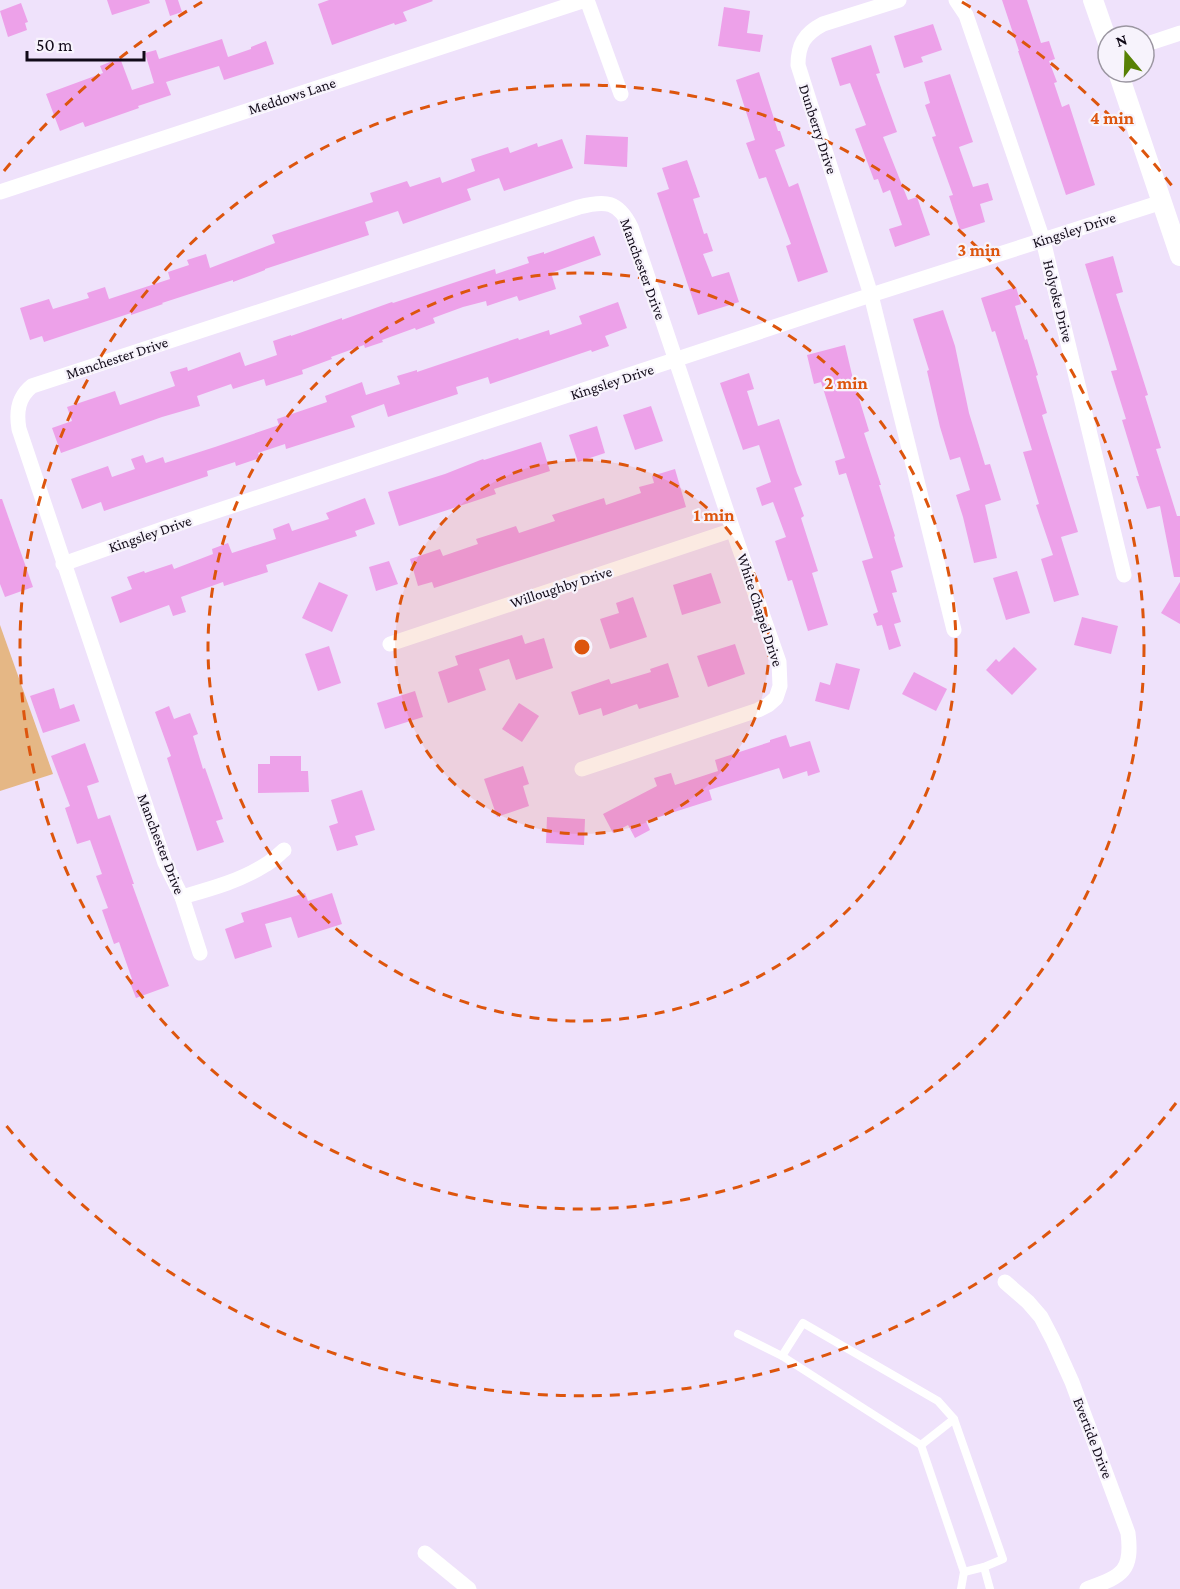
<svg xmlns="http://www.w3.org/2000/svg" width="1180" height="1589" font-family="'Crimson Pro',serif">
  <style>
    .green { fill: #e5b785 }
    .building { fill: #eda1e9 }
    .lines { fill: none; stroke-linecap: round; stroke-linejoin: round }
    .lane { stroke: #fff; stroke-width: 8 }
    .street { stroke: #fff; stroke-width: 15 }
    .secondary { stroke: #fff; stroke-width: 20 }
    .ring { fill: none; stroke: #dd550d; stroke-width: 3; stroke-dasharray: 10 8 }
    .labels { text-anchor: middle; stroke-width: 4.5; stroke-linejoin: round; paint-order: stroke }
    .street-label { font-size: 15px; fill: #110a18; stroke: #f7f3fc }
    .centre { fill: #dd550d; stroke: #f7f3fc; stroke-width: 3 }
    .ring-label { font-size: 18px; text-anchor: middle; font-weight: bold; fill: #dd550d; stroke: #f7f3fc; stroke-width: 4.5; stroke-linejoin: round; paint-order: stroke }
  </style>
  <rect width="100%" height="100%" fill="#efe2fb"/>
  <polygon class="green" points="0,625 53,774 0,791"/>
  <g class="building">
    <polygon points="107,0 149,0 150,3 112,15"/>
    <polygon points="165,0 178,0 182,12 170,16"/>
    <polygon points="329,0 432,0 433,1 403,12 407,21 395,25 394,23 332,45 318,4"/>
    <polygon points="1002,0 1027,0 1041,43 1049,41 1055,59 1049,61 1057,82 1054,83 1062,107 1069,104 1095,185 1066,195 1018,51 1019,51"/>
    <polygon points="21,3 28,22 25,23 27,30 8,37 0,11"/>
    <polygon points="724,7 750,11 747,33 763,35 760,52 718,46"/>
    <polygon points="933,24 942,50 921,57 923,62 904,68 894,36"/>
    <polygon points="222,39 228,57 251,49 251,47 266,41 274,64 224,80 219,66 166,82 171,95 138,106 139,108 85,127 83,122 60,131 46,94 103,73 100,66 120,58 132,90 154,83 145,53 156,50 159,59"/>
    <polygon points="871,45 880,73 876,74 897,132 883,137 908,200 917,197 930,235 895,247 889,229 902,225 890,190 883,193 878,179 874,180 855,129 866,125 850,83 840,86 831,58"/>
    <polygon points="759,72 778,131 780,131 785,146 775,150 789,187 798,183 828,272 798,282 786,246 791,244 766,177 759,179 746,143 755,140 736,80"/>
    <polygon points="950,74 973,142 959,147 973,187 988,183 993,200 980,204 985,222 960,230 949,196 953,195 932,137 936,136 925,105 930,103 924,82"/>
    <polygon points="586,135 628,137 627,167 584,164"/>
    <polygon points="562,139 573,168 504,191 499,178 467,189 471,200 403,224 398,211 365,222 369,235 265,269 265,270 233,282 233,280 162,303 163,304 131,315 131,313 44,342 42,336 30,340 20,308 49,299 53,309 89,298 87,293 105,287 109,299 170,279 168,272 189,265 187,260 206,254 210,268 275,243 272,235 373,202 370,193 407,181 410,187 440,177 442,183 475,171 471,159 508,147 510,153 537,143 538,147"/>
    <polygon points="687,160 700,197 693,199 704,234 707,233 713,251 703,254 712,277 729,272 739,302 698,315 657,193 669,189 662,168"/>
    <polygon points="594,236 601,255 551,273 556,289 519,301 517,296 487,306 486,301 463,307 433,318 435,323 416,330 415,328 382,340 383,342 365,348 364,345 331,357 332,359 302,370 303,374 266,386 264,379 233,389 231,384 197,396 200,406 162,417 61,453 52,428 72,421 67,407 115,391 120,405 175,386 170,372 187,367 188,371 240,352 245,366 277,355 273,341 291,335 291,336 342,318 342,320 392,302 393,303 495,269 496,274 529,263 527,257 544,252 544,254"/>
    <polygon points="1113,256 1123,292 1116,294 1148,395 1145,396 1161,448 1156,449 1177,516 1180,516 1180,577 1174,577 1160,506 1147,509 1136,476 1139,476 1122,420 1126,419 1111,371 1117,370 1085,264"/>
    <polygon points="1016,287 1021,304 1015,306 1025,340 1027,339 1038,375 1036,376 1047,413 1042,415 1078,532 1061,537 1079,595 1054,602 1041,559 1053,555 1036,505 1039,504 1023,452 1032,450 995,331 992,332 981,298"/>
    <polygon points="618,302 627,328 605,336 609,346 592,352 591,350 490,384 488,377 456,387 458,394 388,417 384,404 351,416 355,427 286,449 285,444 258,453 260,458 236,466 235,462 207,471 208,476 104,511 101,502 82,509 71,479 108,466 112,477 135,469 131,459 143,455 146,463 163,457 165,463 215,447 279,425 277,419 327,402 325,396 362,382 366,395 400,384 397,376 417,370 417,372 518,338 519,340 549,330 550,335 582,324 579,316"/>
    <polygon points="943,310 955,346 969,413 985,465 990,464 1001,500 985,505 997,558 974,563 963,517 956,495 970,490 960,457 950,460 940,427 927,371 929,370 913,319"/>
    <polygon points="845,345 853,379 869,431 864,433 881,485 879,485 895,536 894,537 903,567 891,571 897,592 892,593 901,622 894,624 901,646 889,650 882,625 877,626 873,614 878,612 862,561 873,558 846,473 839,475 835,461 845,458 821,382 814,384 807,355"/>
    <polygon points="749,373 754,389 747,391 758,426 779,419 797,473 802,485 794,488 804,516 801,518 818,571 812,573 828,625 808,631 792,580 788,581 775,541 786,537 773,502 762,506 756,488 771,482 759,445 743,450 720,383"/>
    <polygon points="651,406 663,441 635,450 623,415"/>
    <polygon points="597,426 605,453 578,462 569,435"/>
    <polygon points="541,442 550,471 494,489 496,494 399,526 388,492 445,474 483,459 484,460"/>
    <polygon points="675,469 686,507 434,588 432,582 418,586 410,559 440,549 443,556 478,544 476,539 495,533 516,526 519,533 555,521 552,515 604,498 606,505 641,493 639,487 654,483 652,476"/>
    <polygon points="365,498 375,524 355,531 357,536 266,565 268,572 224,586 223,582 181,597 186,612 173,616 169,605 120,623 111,597 132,589 127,577 144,571 145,573 172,564 174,569 213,554 212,549 228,543 232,553 276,539 273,529 289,523 292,531 329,519 326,513"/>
    <polygon points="0,499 2,499 33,587 5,597 0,584"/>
    <polygon points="389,561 398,584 376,591 369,567"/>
    <polygon points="1017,571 1030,613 1006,620 993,578"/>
    <polygon points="711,573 721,603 682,615 673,585"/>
    <polygon points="319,582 348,595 332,632 302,618"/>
    <polygon points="1180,582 1180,624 1161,613"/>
    <polygon points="633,597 647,637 610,649 600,619 619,613 616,603"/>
    <polygon points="1082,617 1118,626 1111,654 1074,645"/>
    <polygon points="522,635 525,644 544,638 553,668 516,680 509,659 479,669 486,690 448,703 438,672 458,665 455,656"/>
    <polygon points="735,644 745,674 708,687 697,656"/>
    <polygon points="329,646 341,683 318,691 305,654"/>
    <polygon points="1014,647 1037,669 1012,695 986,670 996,659 999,662"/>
    <polygon points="668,663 679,697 639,709 637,704 603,716 601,708 579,715 571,692 609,679 611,684 651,672 650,669"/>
    <polygon points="836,663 860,669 849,710 815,701 820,682 830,685"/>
    <polygon points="914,672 947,689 936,711 902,694"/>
    <polygon points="54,688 60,709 74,704 80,721 43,733 30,696"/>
    <polygon points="415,691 423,717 385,729 377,703"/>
    <polygon points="519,703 539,716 522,742 502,729"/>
    <polygon points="169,706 174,719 190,713 198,734 193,736 203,769 205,768 223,819 216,821 224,842 197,851 167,758 171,756 155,712"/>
    <polygon points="786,735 790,747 810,741 820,772 808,776 807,771 783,779 779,768 709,790 712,800 646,821 650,830 635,838 628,825 613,833 603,814 657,786 654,778 671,773 675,785 718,771 715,760 770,742 770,740"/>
    <polygon points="85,743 99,782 87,786 98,819 110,815 134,884 132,884 169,986 136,998 129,980 132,979 119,942 114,944 102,910 108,908 96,876 102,874 90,840 77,844 65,808 70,806 51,756"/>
    <polygon points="270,756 301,756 301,771 308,771 309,792 258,793 258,764 270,764"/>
    <polygon points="523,766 529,784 523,786 529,806 497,817 484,779"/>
    <polygon points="362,790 375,830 355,836 358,845 337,851 329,826 338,823 331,800"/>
    <polygon points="547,817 585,819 584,845 546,843"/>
    <polygon points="305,893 308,901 332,893 342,924 298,938 291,917 265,924 272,947 235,959 225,929 244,922 241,913"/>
  </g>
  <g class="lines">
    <g class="lane">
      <polyline points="738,1334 782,1356 803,1323 938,1401 954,1419 1003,1559 984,1567 990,1589"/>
      <polyline points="782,1356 921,1445 954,1419"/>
      <polyline points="921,1445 964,1572 961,1589"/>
      <polyline points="964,1572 984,1567"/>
    </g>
    <g class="street">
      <polyline points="587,0 621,94"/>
      <path d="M899 0 823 24C804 34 798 45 798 65L871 295 954 630"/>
      <polyline points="956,0 966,15 1043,240 1124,575"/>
      <polyline points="1144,45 1180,33"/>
      <polyline points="0,192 585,0"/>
      <polyline points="63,564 168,527 871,295 1162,202"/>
      <polyline points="390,644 733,530"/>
      <path d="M182 897C210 889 240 881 265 865 272 861 278 855 284 850"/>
      <path d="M200 953 182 897 165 863 19 429C16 412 18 397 32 386L579 207C606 200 618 201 631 227L733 530 779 662 780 686 776 698 768 705 758 710 582 769"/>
      <path d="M1005 1282 1028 1302 1041 1317 1053 1340 1072 1382 1128 1533C1133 1573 1121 1576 1087 1589"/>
      <polyline points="425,1553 469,1589"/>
    </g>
    <g class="secondary">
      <polyline points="1093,0 1108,43"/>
      <polyline points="1118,72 1180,256"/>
    </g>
  </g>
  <circle cx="582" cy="647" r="187" fill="#dd550d" fill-opacity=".12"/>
  <g class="ring">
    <circle cx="582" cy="647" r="187"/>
    <circle cx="582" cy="647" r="374"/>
    <circle cx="582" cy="647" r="562"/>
    <path d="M1176 1103A749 749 0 0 1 4 1123M4 171A749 749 0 0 1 202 2M962 2A749 749 0 0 1 1176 191"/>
  </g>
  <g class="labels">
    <g class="street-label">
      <text transform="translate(292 96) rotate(-18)" y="5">Meddows Lane</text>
      <text transform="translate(818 129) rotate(72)" y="5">Dunberry Drive</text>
      <text transform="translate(1074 230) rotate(-18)" y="5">Kingsley Drive</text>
      <text transform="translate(643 269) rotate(70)" y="5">Manchester Drive</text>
      <text transform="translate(1058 301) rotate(76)" y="5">Holyoke Drive</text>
      <text transform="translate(117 358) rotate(-18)" y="5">Manchester Drive</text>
      <text transform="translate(612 382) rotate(-18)" y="5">Kingsley Drive</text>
      <text transform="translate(150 534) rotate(-19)" y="5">Kingsley Drive</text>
      <text transform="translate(561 587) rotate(-18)" y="5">Willoughby Drive</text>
      <text transform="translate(760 610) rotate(72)" y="5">White Chapel Drive</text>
      <text transform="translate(161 844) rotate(69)" y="5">Manchester Drive</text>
      <text transform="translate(1093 1438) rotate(69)" y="5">Evertide Drive</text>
    </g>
  </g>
  <circle cx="582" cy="647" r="9" class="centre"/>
  <g class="ring-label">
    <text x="1112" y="124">4 min</text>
    <text x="979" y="256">3 min</text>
    <text x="846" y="389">2 min</text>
    <text x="714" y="521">1 min</text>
  </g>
  <g transform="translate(1126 54) rotate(341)"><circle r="28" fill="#f7f3fc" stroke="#9b96a1" stroke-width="1.5"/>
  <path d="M0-4.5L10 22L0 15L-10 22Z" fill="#588105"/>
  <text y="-9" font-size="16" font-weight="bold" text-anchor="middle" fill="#110a18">N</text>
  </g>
  <path d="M27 51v9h117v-9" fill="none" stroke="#110a18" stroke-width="3"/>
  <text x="36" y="51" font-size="18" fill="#110a18" stroke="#f7f3fc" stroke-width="4.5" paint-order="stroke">50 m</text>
</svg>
